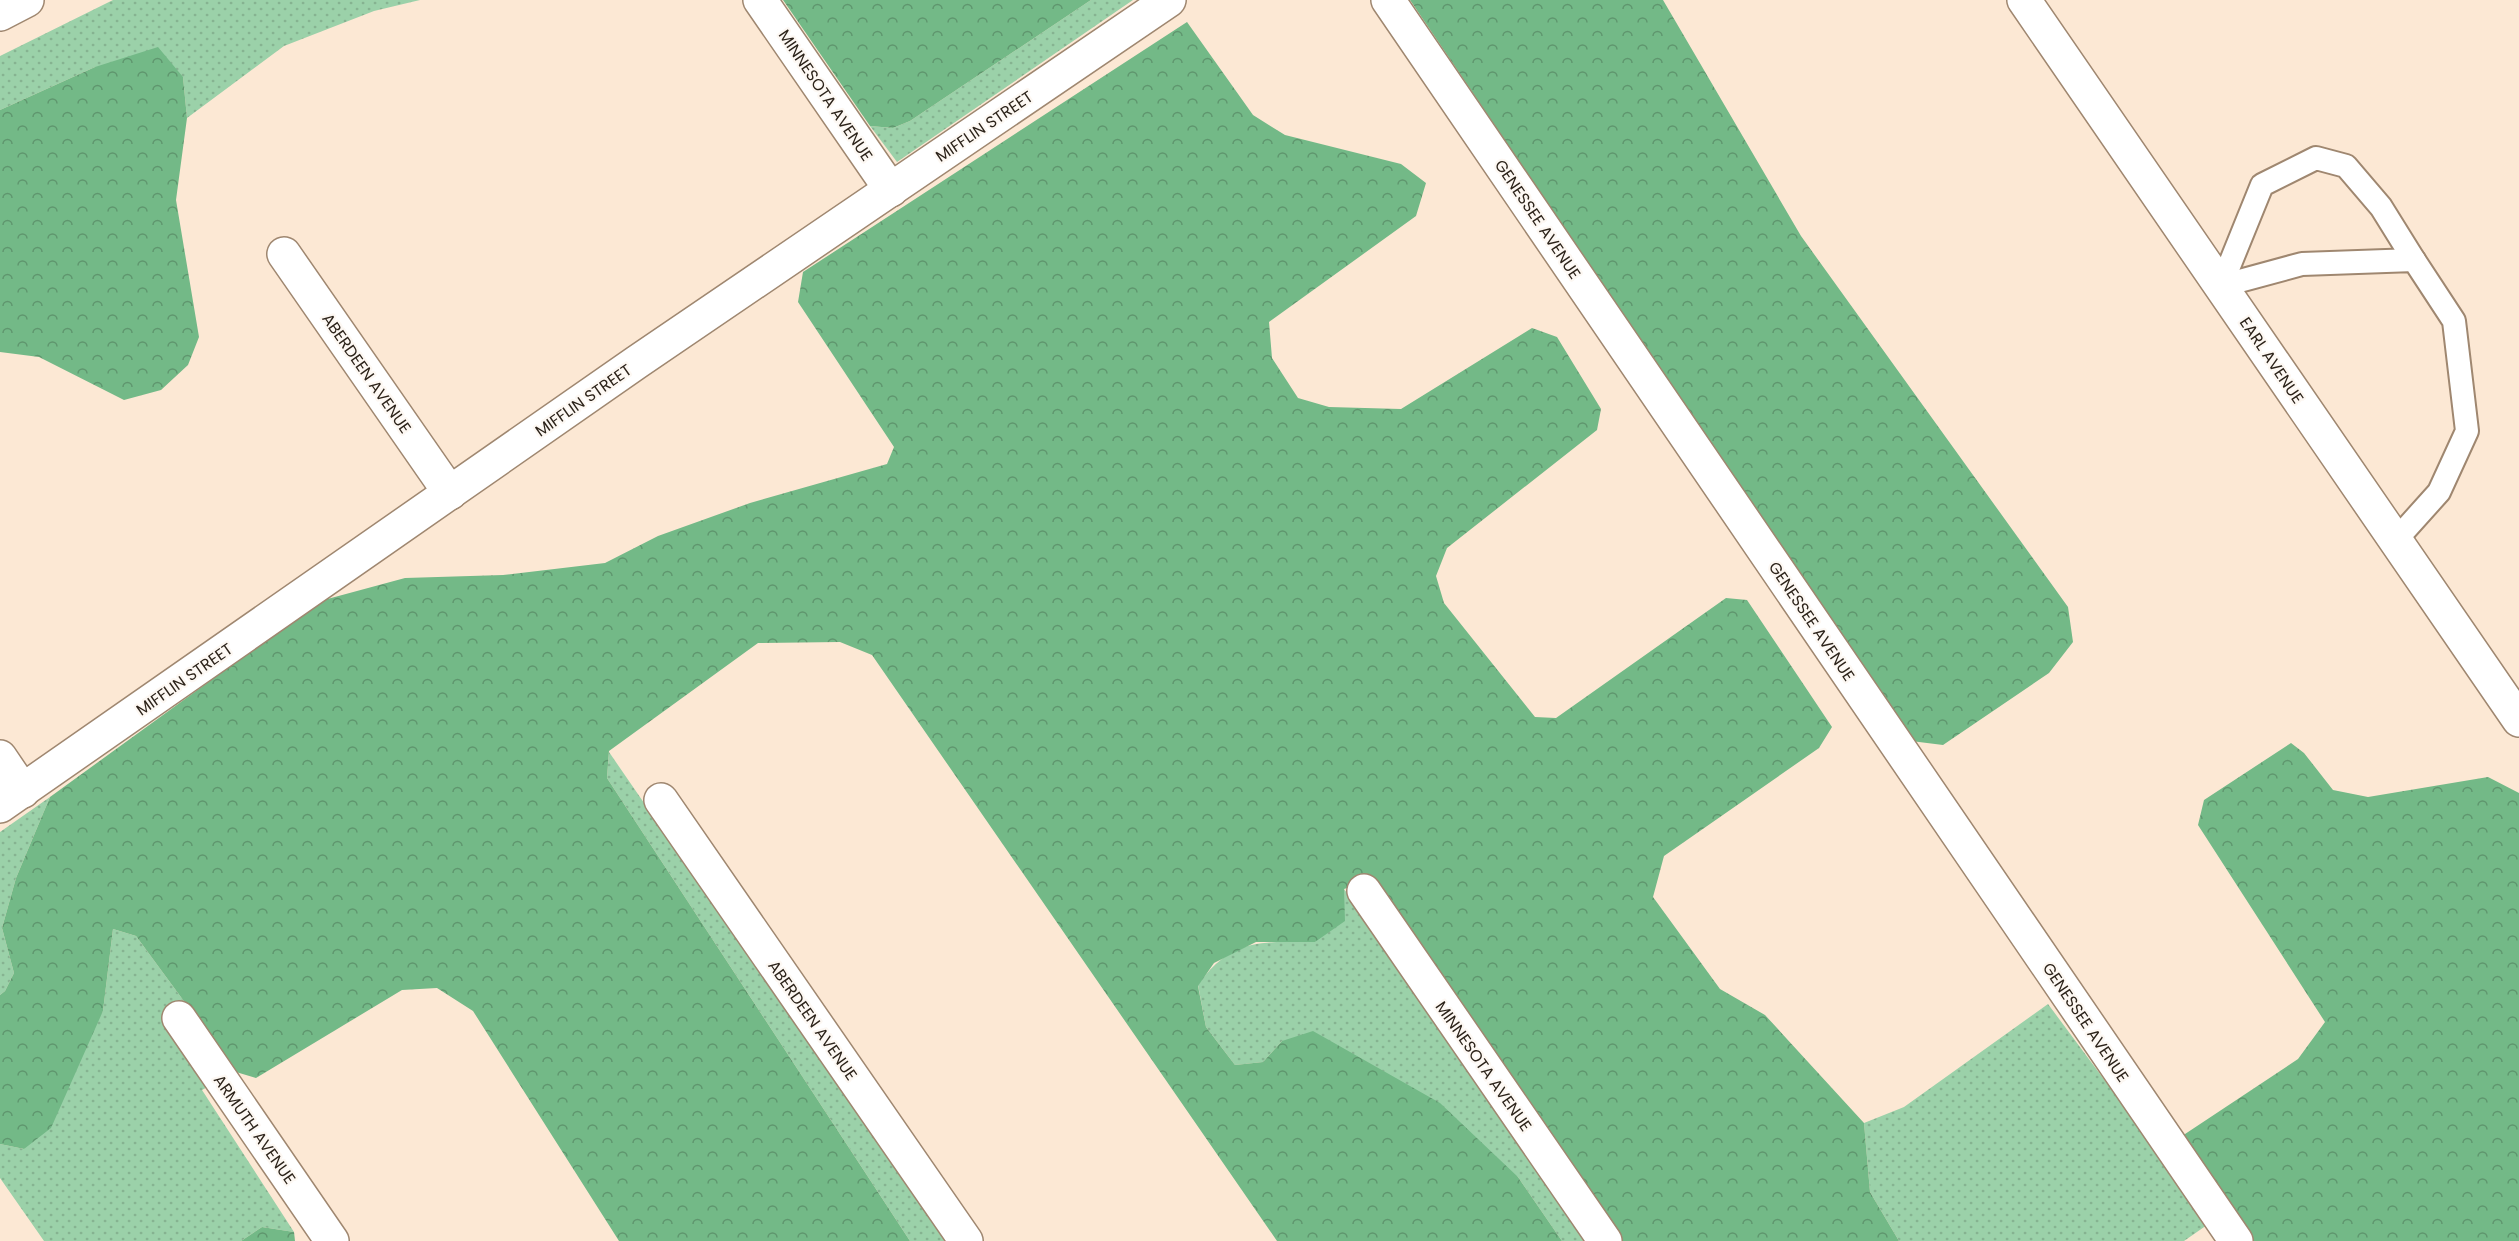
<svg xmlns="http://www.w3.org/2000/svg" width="2519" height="1241" font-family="Poppins,sans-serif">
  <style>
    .grass { fill: url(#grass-dots) }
    .forest { fill: url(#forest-crowns) }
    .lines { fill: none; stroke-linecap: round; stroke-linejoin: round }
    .lane-casing { stroke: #9f8770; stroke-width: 26 }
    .street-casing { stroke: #9f8770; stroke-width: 36 }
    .highway-casing { stroke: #9f8770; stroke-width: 36 }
    .lane { stroke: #fff; stroke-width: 22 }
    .street { stroke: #fff; stroke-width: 33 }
    .highway { stroke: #fff; stroke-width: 33 }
    .labels { text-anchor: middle; stroke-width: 4.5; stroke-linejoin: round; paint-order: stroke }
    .street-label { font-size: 16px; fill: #2c231a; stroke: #fdf8f3 }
  </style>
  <defs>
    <pattern id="grass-dots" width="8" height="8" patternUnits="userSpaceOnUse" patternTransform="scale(1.5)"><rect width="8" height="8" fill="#9bd1a9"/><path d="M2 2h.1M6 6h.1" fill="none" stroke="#86b391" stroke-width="1.8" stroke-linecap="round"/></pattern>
    <pattern id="forest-crowns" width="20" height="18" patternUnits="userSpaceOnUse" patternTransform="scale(1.5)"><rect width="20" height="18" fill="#73b987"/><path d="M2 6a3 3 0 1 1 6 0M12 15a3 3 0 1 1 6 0" fill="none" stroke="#5f966e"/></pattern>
  </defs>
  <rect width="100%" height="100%" fill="#fce8d4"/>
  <g class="grass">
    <polygon points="113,0 420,0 374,11 284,46 187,118 183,77 95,67 0,110 0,56"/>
    <polygon points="1091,0 1133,0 897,162 870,126 893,128 910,121"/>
    <polygon points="609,752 945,1241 910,1241 607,778"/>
    <polygon points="50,797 16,878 2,928 14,973 5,991 0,995 0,832"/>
    <path d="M1344 889 1590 1241H1562L1518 1177 1282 1041 1263 1062 1235 1065 1206 1027 1198 985C1232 937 1262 942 1315 942Z"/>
    <polygon points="113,929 136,936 236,1072 202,1090 294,1232 262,1227 241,1241 44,1241 0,1178 0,1144 24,1149 103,1011"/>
    <polygon points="2048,1004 2158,1152 2207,1225 2184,1241 1899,1241 1870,1192 1864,1123 1904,1107"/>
  </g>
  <g class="forest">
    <polygon points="783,0 1091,0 910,121 893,128 870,126"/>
    <polygon points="1410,0 1663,0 1801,236 2068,607 2073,642 2049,673 1943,745 1911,741"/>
    <polygon points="1187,22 1253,115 1285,135 1401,164 1426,183 1416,216 1269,322 1272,358 1298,398 1329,407 1401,409 1532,328 1557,337 1601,409 1597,430 1447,548 1436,576 1444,603 1535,717 1556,718 1726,598 1747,600 1832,727 1819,748 1664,856 1653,897 1720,989 1765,1015 1864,1123 1870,1192 1899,1241 1618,1241 1370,881 1344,889 1345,921 1315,942 1256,942 1214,963 1198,986 1206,1027 1235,1065 1263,1062 1282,1041 1313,1031 1440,1103 1518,1177 1562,1241 1277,1241 872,655 840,642 758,643 609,751 607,778 910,1241 619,1241 473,1011 437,988 402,990 256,1078 236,1072 136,936 113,929 103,1011 51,1128 24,1149 0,1144 0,995 5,991 14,973 2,928 16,878 50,797 320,601 405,578 503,575 605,563 658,536 750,503 887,464 894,447 798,302 803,272"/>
    <polygon points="158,47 183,77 187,118 176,200 199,337 188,365 161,390 124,400 39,357 0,352 0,110 95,67"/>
    <polygon points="2291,743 2304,753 2333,790 2368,797 2488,777 2519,793 2519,1241 2250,1241 2179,1138 2298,1059 2325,1022 2198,825 2204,800"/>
    <polygon points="262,1227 294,1232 295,1241 241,1241"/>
  </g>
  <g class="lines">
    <defs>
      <g id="lane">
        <polyline points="2221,286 2302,264 2414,260 2454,321 2467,431 2439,492 2395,541"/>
        <polyline points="2221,286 2262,185 2316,158 2346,166 2381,207 2414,260"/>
      </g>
      <g id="street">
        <polyline points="760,0 891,190"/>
        <polyline points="1388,0 2236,1241"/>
        <polyline points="2024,0 2519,720"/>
        <polyline points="284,254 450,493"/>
        <polyline points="0,757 23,791"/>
        <polyline points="661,800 966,1241"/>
        <polyline points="0,806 637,362 1169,0"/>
        <polyline points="1364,891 1605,1241"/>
        <polyline points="179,1018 332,1241"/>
      </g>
      <polyline id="highway" points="0,14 27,0"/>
    </defs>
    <use href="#lane" class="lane-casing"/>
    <use href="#street" class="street-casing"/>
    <use href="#highway" class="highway-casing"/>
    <use href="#lane" class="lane"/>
    <use href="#street" class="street"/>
    <use href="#highway" class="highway"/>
  </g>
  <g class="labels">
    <g class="street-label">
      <text transform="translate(826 95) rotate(56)" y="6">MINNESOTA AVENUE</text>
      <text transform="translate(984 126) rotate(-34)" y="6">MIFFLIN STREET</text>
      <text transform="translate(1538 219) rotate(56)" y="6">GENESSEE AVENUE</text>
      <text transform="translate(2272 360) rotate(56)" y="6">EARL AVENUE</text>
      <text transform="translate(367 373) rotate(55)" y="6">ABERDEEN AVENUE</text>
      <text transform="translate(583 400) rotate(-35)" y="6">MIFFLIN STREET</text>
      <text transform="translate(1812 621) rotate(56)" y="6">GENESSEE AVENUE</text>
      <text transform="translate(184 679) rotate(-35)" y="6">MIFFLIN STREET</text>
      <text transform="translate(813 1020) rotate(55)" y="6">ABERDEEN AVENUE</text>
      <text transform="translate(2086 1022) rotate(56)" y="6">GENESSEE AVENUE</text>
      <text transform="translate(1484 1066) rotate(55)" y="6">MINNESOTA AVENUE</text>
      <text transform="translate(255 1129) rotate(55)" y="6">ARMUTH AVENUE</text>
    </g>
  </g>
</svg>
